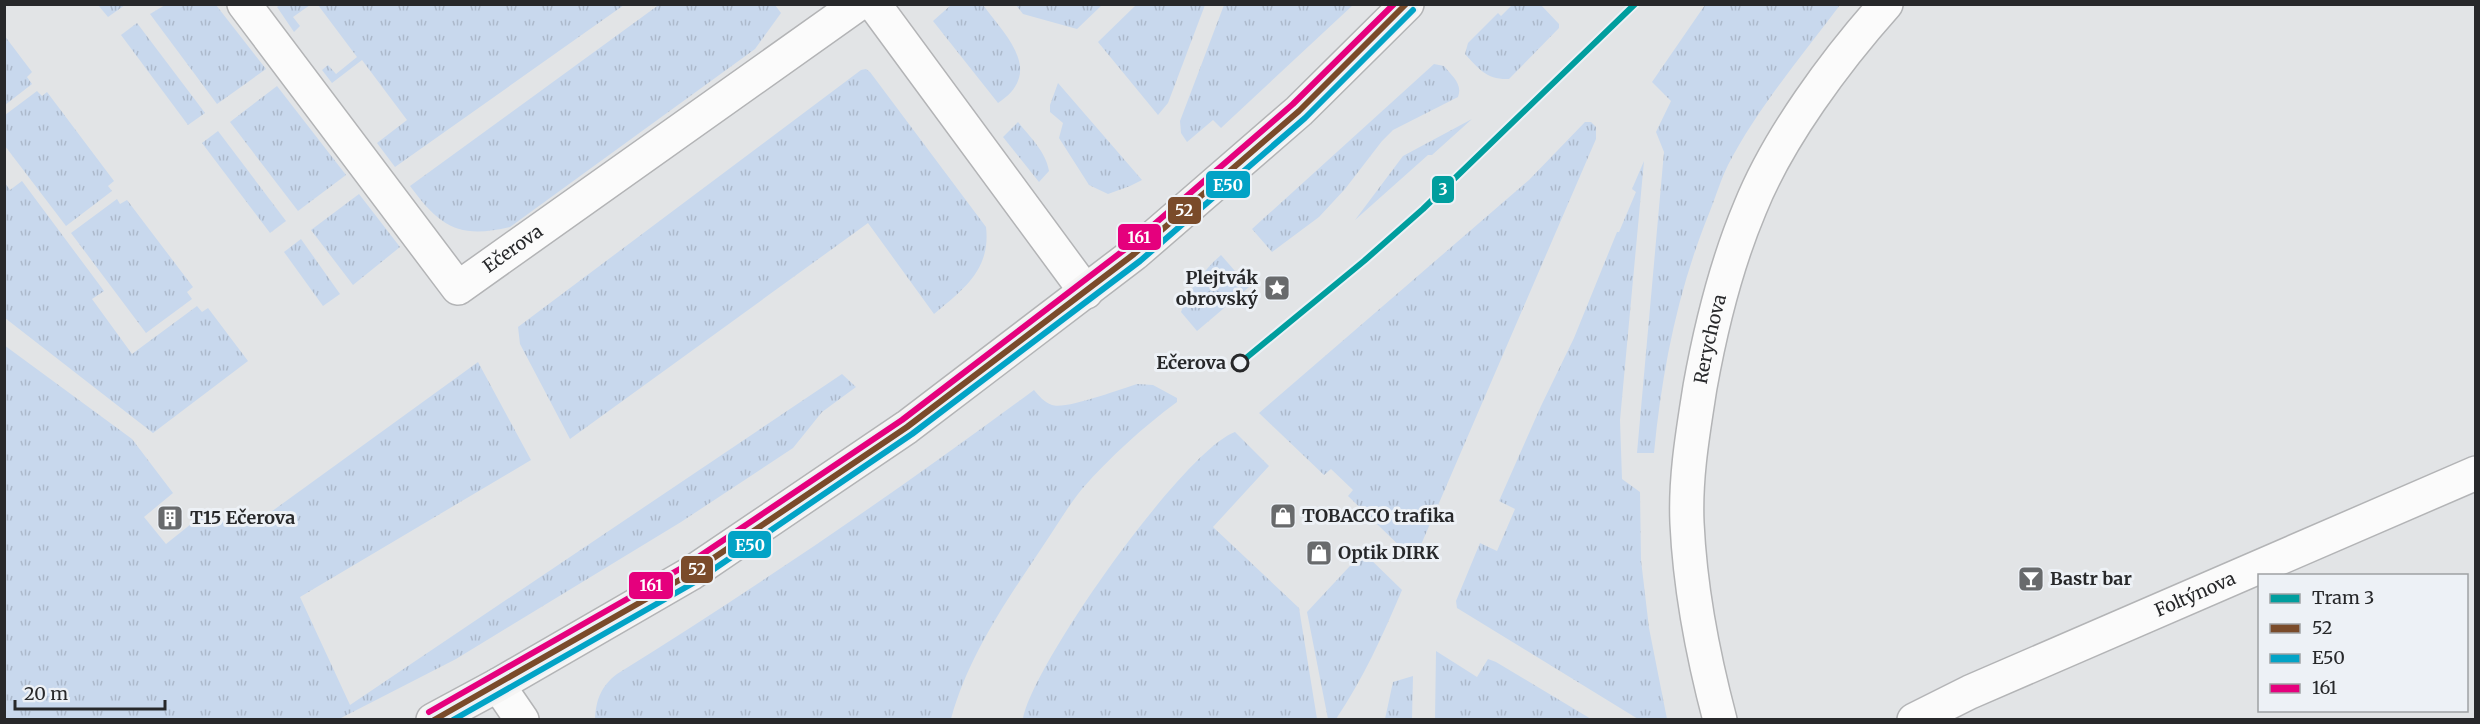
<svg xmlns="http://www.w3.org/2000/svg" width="2480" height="724" font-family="Merriweather,serif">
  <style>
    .grass { fill: url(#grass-tufts) }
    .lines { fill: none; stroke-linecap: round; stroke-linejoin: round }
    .street-casing { stroke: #b3b4b6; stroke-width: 36 }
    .secondary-casing { stroke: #b3b4b6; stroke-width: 36 }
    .street { stroke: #fbfbfb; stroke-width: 33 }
    .secondary { stroke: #f6f5f4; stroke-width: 33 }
    .bus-1-casing { stroke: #edf1f6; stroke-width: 10 }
    .bus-2-casing { stroke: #edf1f6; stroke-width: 10 }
    .bus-3-casing { stroke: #edf1f6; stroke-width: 10 }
    .bus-1 { stroke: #7a4b2a; stroke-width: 6 }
    .bus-2 { stroke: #02a3c6; stroke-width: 6 }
    .bus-3 { stroke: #e5007d; stroke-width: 6 }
    .tram-1-casing { stroke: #edf1f6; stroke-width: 10 }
    .tram-1 { stroke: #009e9e; stroke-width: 6 }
    .stop-dot { fill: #edf1f6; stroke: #27282a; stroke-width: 3 }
    .labels { text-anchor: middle; stroke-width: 6; stroke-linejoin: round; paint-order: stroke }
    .street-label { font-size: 18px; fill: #27282a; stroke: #edf1f6 }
    .poi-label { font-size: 18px; font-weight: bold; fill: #27282a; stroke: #edf1f6; text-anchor: start }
    .stop-label { font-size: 18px; font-weight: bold; fill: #27282a; stroke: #edf1f6; text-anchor: end }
    .line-badge { stroke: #edf1f6; stroke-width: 2 }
    .badge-label { font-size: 16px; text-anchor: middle; font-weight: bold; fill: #fff }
  </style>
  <defs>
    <pattern id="grass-tufts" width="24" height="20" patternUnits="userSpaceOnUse" patternTransform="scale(1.5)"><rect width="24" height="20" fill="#c8d8ed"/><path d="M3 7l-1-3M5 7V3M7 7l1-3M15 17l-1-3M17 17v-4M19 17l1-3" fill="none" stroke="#acb9cb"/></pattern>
  </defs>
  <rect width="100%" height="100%" fill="#e2e4e6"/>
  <g class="grass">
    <path d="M660 4 775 5 781 13 755 49 510 227C459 239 440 227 410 186Z"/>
    <path d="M1513 4 1541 5 1559 24V28L1509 79C1487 80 1479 69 1465 54L1468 43 1498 13 1501 16Z"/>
    <polygon points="125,5 108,17 98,5 125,4"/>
    <polygon points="165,5 216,5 266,69 217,104 150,14"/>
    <polygon points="280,5 310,5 293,17 300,26 294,32 277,7"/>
    <polygon points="318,5 624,5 395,167 377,143 407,120 362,60 332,83 322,70 328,65 336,74 357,57"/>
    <path d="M951 5H983C1006 36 1045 72 998 103L933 21Z"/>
    <polygon points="1016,5 1102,5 1077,29 1023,14"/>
    <polygon points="1136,5 1205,5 1168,103 1158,115 1098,42"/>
    <polygon points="1224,5 1353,5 1221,128 1213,120 1187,142 1181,133 1180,121"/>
    <path d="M1705 5H1840C1802 56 1758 107 1728 165 1721 179 1716 196 1710 211 1678 289 1662 370 1654 453H1637L1664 152 1656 132 1671 101 1652 82Z"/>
    <polygon points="137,23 205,113 188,125 121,35"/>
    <polygon points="4,35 32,72 27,77 32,84 5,105"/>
    <path d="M1434 64 1444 66C1452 76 1463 84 1458 97L1393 130 1382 141 1345 189 1319 217 1272 252 1252 229Z"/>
    <path d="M866 69 870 72 986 227C991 269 964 289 934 314L868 223 570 439 520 344 518 327 861 70Z"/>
    <polygon points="1058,83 1142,180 1130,186 1108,194 1089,185 1059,138 1063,123 1050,112 1050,105"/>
    <polygon points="277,86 346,175 298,211 230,122"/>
    <polygon points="37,91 42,96 47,92 114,181 108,186 112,191 66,226 5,146 5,115"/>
    <polygon points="1472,119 1432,155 1428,155 1355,220 1403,156"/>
    <path d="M1018 122C1030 137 1046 152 1049 171L1039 182 1003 137Z"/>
    <polygon points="1585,122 1591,122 1596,127 1596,139 1417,554 1408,554 1348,496 1353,490 1331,469 1324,475 1259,413 1529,180"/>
    <polygon points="218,131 286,221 270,233 202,143"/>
    <polygon points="1644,161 1620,420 1622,479 1640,492 1641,560 1649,628 1667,719 1638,719 1457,608 1456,601 1480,543 1497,551 1515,509 1499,501 1541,406 1574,338 1617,232 1619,232 1636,192 1632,189"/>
    <polygon points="22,181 104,291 92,299 132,354 197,306 202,312 208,308 248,361 153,433 5,318 5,183 10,190"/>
    <polygon points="359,194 400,247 353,285 311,230"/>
    <polygon points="117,199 120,204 127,200 193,287 187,292 192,299 146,333 71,233"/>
    <polygon points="301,239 340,294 323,306 284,252"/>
    <path d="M1221 255 1249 287 1197 331 1181 312C1190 288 1202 272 1221 255Z"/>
    <polygon points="4,345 132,439 173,493 144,517 166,544 196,520 213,515 230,526 264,517 478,362 531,460 300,597 350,705 842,374 856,387 822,412 793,448 681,522 456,659 339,719 5,720"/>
    <path d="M1137 384 1153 385 1177 398V402C1143 427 1110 457 1082 489 1068 506 1056 527 1043 546 1007 600 968 656 951 719H595C596 700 601 686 617 674 761 584 898 491 1034 390 1039 396 1044 402 1052 405 1065 410 1121 389 1137 384Z"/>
    <path d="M1235 432 1269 466 1213 527 1299 608 1317 719H1023C1032 665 1184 450 1235 432Z"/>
    <path d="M1363 552 1402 590C1383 635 1363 679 1336 719H1328L1307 612Z"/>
    <polygon points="1436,651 1477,677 1488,659 1496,662 1591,719 1435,719"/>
    <polygon points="1413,676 1412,719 1385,719 1393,682"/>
  </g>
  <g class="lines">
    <defs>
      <g id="street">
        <path id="s1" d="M244 4 458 288 858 4"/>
        <polyline points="874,4 1086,292"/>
        <polyline points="498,685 522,720"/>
        <path id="s2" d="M1720 720C1703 656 1690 588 1687 523 1685 477 1693 432 1700 387 1711 326 1726 265 1750 208 1778 138 1836 60 1886 4"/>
        <path id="s3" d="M1914 720 1970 692 2476 473"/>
      </g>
      <polyline id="secondary" points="433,720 498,685 690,574 907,427 1134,254 1299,111 1407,4"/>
    </defs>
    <use href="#street" class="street-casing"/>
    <use href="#secondary" class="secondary-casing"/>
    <use href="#street" class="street"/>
    <use href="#secondary" class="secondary"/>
    <defs>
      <polyline id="bus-1" points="434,720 690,574 907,427 1134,254 1299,111 1406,4"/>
      <polyline id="bus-2" points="453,720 695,582 912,434 1140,261 1305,118 1413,10"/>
      <polyline id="bus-3" points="429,712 685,566 902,420 1128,247 1293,104 1394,4"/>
    </defs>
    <use href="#bus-1" class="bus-1-casing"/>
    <use href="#bus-2" class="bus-2-casing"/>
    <use href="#bus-3" class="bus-3-casing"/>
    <use href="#bus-1" class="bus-1"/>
    <use href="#bus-2" class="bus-2"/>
    <use href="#bus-3" class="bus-3"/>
    <defs>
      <polyline id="tram-1" points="1240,363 1364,261 1423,209 1635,4"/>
    </defs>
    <use href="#tram-1" class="tram-1-casing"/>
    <use href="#tram-1" class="tram-1"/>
  </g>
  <defs>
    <symbol id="sight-square" viewBox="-11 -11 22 22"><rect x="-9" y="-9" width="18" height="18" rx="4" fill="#686a6c" stroke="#edf1f6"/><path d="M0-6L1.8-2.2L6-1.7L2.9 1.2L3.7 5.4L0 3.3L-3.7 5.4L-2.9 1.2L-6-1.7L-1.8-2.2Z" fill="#fff"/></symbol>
    <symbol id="shop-square" viewBox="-11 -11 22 22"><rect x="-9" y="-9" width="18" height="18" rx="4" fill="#686a6c" stroke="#edf1f6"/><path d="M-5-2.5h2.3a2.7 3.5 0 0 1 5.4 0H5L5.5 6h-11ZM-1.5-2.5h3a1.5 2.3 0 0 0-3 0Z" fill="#fff"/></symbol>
    <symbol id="building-square" viewBox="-11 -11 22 22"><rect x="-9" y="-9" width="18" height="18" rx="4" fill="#686a6c" stroke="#edf1f6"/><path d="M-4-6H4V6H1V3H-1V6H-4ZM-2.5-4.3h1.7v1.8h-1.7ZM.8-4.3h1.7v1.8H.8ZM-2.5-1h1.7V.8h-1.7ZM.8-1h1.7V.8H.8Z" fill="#fff"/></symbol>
    <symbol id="bar-square" viewBox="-11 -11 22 22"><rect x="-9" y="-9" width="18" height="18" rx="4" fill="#686a6c" stroke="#edf1f6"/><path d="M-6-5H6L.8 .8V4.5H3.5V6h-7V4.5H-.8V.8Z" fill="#fff"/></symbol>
  </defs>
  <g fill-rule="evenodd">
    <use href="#sight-square" x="1262" y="273" width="30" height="30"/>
    <use href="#shop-square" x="1268" y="501" width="30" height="30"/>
    <use href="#building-square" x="155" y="503" width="30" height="30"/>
    <use href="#shop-square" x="1304" y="538" width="30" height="30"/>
    <use href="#bar-square" x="2016" y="564" width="30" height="30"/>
  </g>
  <circle class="stop-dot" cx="1240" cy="363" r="8"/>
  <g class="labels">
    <g class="street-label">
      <text dy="6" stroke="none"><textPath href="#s1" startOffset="423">Ečerova</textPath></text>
      <text dy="6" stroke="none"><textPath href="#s2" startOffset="386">Rerychova</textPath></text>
      <text dy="6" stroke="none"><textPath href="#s3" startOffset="308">Foltýnova</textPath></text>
    </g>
    <g class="poi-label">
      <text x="1258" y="284" text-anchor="end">Plejtvák<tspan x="1258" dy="21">obrovský</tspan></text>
      <text x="1302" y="522">TOBACCO trafika</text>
      <text x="190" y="524">T15 Ečerova</text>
      <text x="1338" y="559">Optik DIRK</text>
      <text x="2050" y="585">Bastr bar</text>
    </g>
    <g class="stop-label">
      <text x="1226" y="369">Ečerova</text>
    </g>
  </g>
  <g class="line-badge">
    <rect x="1205" y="170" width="46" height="29" rx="6" fill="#02a3c6"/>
    <rect x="1431" y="175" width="24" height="29" rx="6" fill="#009e9e"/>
    <rect x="1167" y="196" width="35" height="29" rx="6" fill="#7a4b2a"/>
    <rect x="1117" y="223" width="45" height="28" rx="6" fill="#e5007d"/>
    <rect x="727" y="530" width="45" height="29" rx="6" fill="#02a3c6"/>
    <rect x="680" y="555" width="34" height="29" rx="6" fill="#7a4b2a"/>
    <rect x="628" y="571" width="46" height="29" rx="6" fill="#e5007d"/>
  </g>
  <g class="badge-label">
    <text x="1228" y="191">E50</text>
    <text x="1443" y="195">3</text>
    <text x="1184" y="216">52</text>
    <text x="1139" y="243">161</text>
    <text x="750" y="551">E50</text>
    <text x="697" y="575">52</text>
    <text x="651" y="591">161</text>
  </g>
  <rect width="2480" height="724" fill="none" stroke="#27282a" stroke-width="12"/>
  <rect x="2258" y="574" width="210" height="138" fill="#edf1f6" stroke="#9ea1a4" stroke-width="1.5"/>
  <rect x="2270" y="594" width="30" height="9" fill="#009e9e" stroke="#9ea1a4" stroke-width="1.5"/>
  <text x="2312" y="604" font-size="18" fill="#27282a">Tram 3</text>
  <rect x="2270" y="624" width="30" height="9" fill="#7a4b2a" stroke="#9ea1a4" stroke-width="1.5"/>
  <text x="2312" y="634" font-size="18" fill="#27282a">52</text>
  <rect x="2270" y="654" width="30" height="9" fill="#02a3c6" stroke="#9ea1a4" stroke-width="1.5"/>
  <text x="2312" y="664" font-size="18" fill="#27282a">E50</text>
  <rect x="2270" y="684" width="30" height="9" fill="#e5007d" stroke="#9ea1a4" stroke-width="1.5"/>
  <text x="2312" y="694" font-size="18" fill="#27282a">161</text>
  <path d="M15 700v9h150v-9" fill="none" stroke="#27282a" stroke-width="3"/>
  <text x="24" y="700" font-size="18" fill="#27282a" stroke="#edf1f6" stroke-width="4.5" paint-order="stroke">20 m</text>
</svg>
